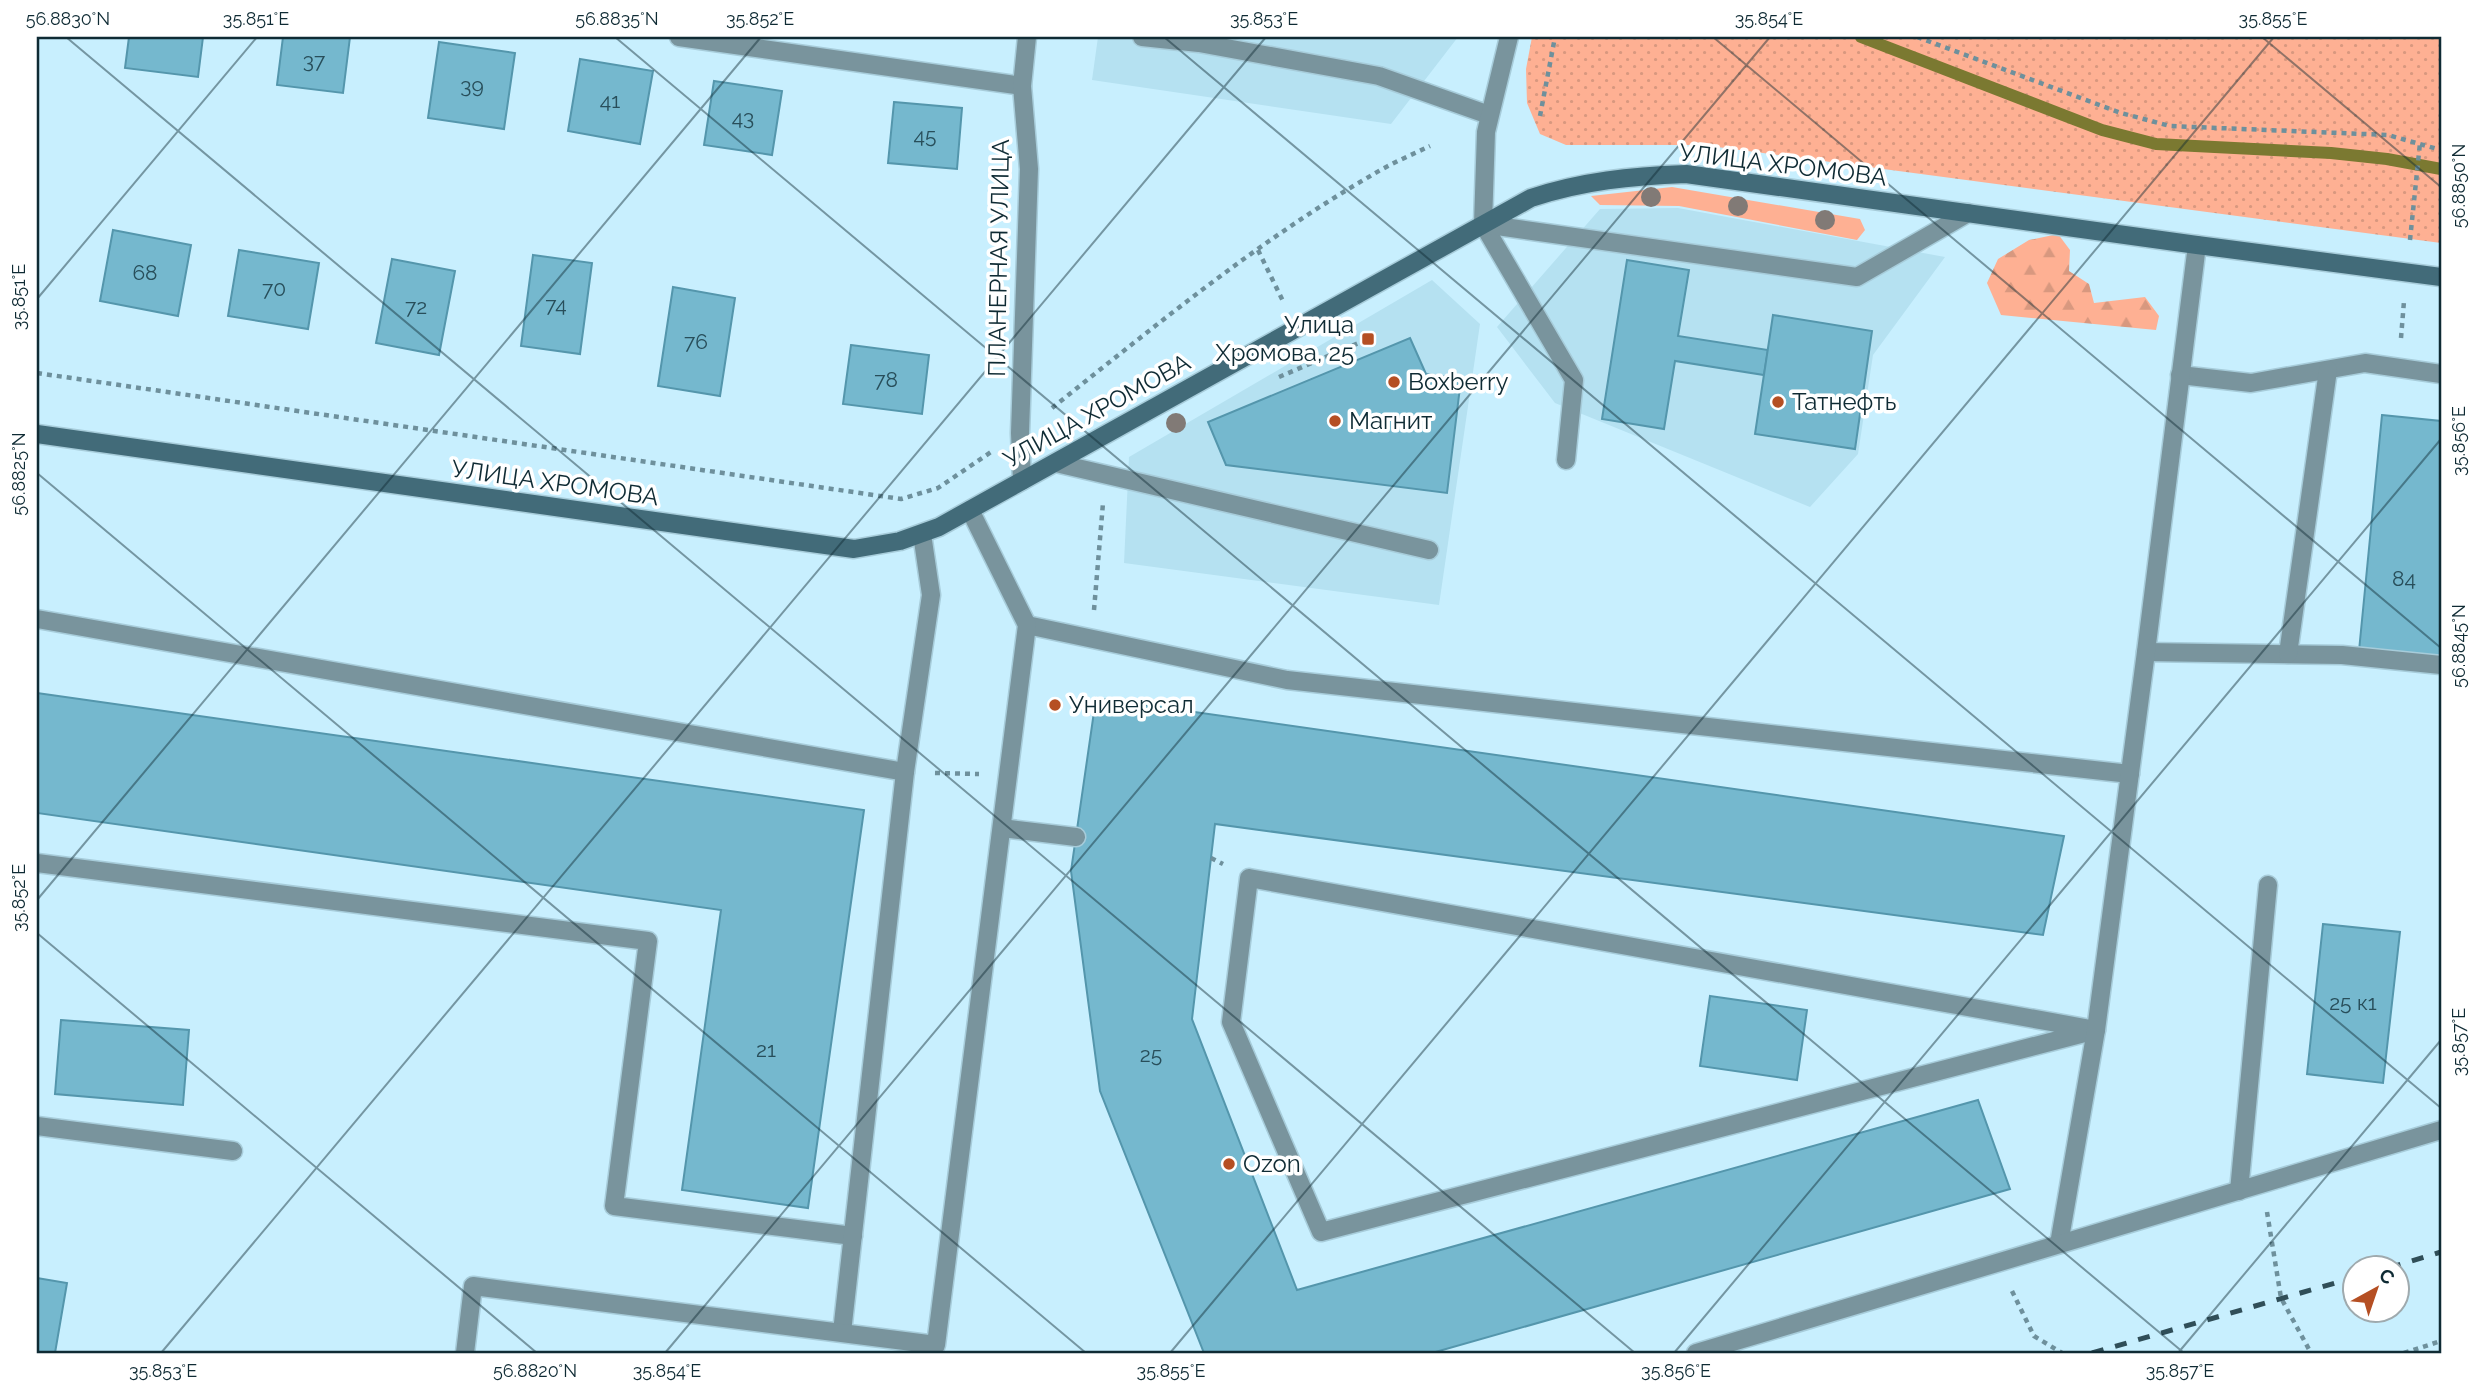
<svg xmlns="http://www.w3.org/2000/svg" width="2478" height="1390" font-family="Raleway,sans-serif">
  <style>
    .built { fill: #b5e1f1 }
    .grass { fill: #feb093 }
    .forest { fill: url(#forest-firs) }
    .park { fill: url(#park-dots) }
    .lines { fill: none; stroke-linecap: round; stroke-linejoin: round }
    .stream { stroke: #7b7931; stroke-width: 12 }
    .building { fill: #75b8ce; stroke: #5496ac; stroke-width: 2 }
    .lane-casing { stroke: #a7ccda; stroke-width: 21 }
    .street-casing { stroke: #a7ccda; stroke-width: 21 }
    .secondary-casing { stroke: #a7ccda; stroke-width: 21 }
    .path { stroke: #6e909c; stroke-width: 4.5; stroke-dasharray: 5 5; stroke-linecap: butt }
    .lane { stroke: #79949d; stroke-width: 18 }
    .street { stroke: #79949d; stroke-width: 18 }
    .secondary { stroke: #426b79; stroke-width: 18 }
    .rail { stroke: #304e58; stroke-width: 5; stroke-dasharray: 12 12; stroke-linecap: butt }
    .tree { fill: #817a76 }
    .ticks { fill: none; stroke: #0f2b34; stroke-width: 2; stroke-opacity: 0.45 }
    .poi-dot { fill: #b54f23; stroke: #fff; stroke-width: 2.5 }
    .labels { text-anchor: middle; stroke-width: 7; stroke-linejoin: round; paint-order: stroke }
    .number-label { font-size: 21px; fill: #284e5a }
    .street-label { font-size: 24px; fill: #0f2b34; stroke: #fff }
    .poi-label { font-size: 24px; fill: #0f2b34; stroke: #fff; text-anchor: start }
    .neatline { fill: none; stroke: #0f2b34; stroke-width: 2.5 }
    .ticks-label { font-size: 18px; text-anchor: middle; fill: #0f2b34 }
  </style>
  <defs>
    <pattern id="forest-firs" width="22" height="20" patternUnits="userSpaceOnUse" patternTransform="scale(1.75)"><rect width="22" height="20" fill="#feb093"/><path d="M5 1l3.5 6h-7zM16 11l3.5 6h-7z" fill="#d8987f"/></pattern>
    <pattern id="park-dots" width="8" height="8" patternUnits="userSpaceOnUse" patternTransform="scale(1.75)"><rect width="8" height="8" fill="#feb093"/><path d="M2 2h.1M6 6h.1" fill="none" stroke="#d8987f" stroke-width="1.8" stroke-linecap="round"/></pattern>
  </defs>
  <rect width="100%" height="100%" fill="#c8effe"/>
  <g class="built">
    <polygon points="1098,37 1458,37 1391,124 1092,80"/>
    <polygon points="1678,208 1945,257 1873,355 1858,454 1810,507 1555,403 1497,327 1600,209"/>
    <polygon points="1432,280 1480,324 1439,605 1124,563 1129,457"/>
  </g>
  <polygon class="grass" points="1672,187 1860,219 1865,230 1857,240 1679,206 1600,205 1591,196"/>
  <polygon class="forest" points="2058,234 2070,250 2069,271 2089,284 2094,303 2145,297 2159,316 2156,330 2001,315 1987,283 1998,259 2029,240"/>
  <polygon class="park" points="1532,37 2441,37 2441,243 1702,145 1566,145 1540,134 1527,103 1526,69"/>
  <g class="lines">
    <polyline class="stream" points="1861,37 2102,130 2156,144 2331,153 2387,159 2441,169"/>
  </g>
  <g class="building">
    <polygon points="129,37 203,37 198,77 125,68"/>
    <polygon points="283,37 350,37 343,93 277,85"/>
    <polygon points="439,42 515,53 504,129 428,118"/>
    <polygon points="580,59 653,71 640,144 568,131"/>
    <polygon points="714,81 782,91 772,155 704,145"/>
    <polygon points="894,102 962,108 957,169 888,163"/>
    <polygon points="113,230 191,245 178,316 100,301"/>
    <polygon points="239,250 319,263 308,329 228,316"/>
    <polygon points="533,255 592,263 580,354 521,346"/>
    <polygon points="392,259 455,271 439,355 376,343"/>
    <polygon points="1627,260 1689,270 1678,336 1768,350 1764,375 1675,361 1664,429 1602,419"/>
    <polygon points="673,287 735,298 720,396 658,386"/>
    <polygon points="1773,315 1872,331 1855,449 1755,434"/>
    <polygon points="1410,338 1426,374 1461,379 1447,493 1226,465 1208,422"/>
    <polygon points="851,345 929,355 922,414 843,404"/>
    <polygon points="2382,415 2441,421 2441,660 2359,651"/>
    <polygon points="37,693 864,810 808,1208 682,1190 721,910 37,813"/>
    <polygon points="1096,698 2064,836 2043,935 1215,824 1192,1019 1297,1290 1978,1100 2010,1189 1432,1353 1204,1353 1100,1091 1071,871"/>
    <polygon points="2323,924 2400,932 2383,1083 2307,1074"/>
    <polygon points="1710,996 1807,1010 1797,1080 1700,1066"/>
    <polygon points="61,1020 189,1030 183,1105 55,1094"/>
    <polygon points="37,1278 67,1283 55,1353 37,1353"/>
  </g>
  <g class="lines">
    <defs>
      <g id="lane">
        <polyline points="1142,37 1199,43 1379,76 1489,115"/>
        <polyline points="1509,37 1486,132 1483,224 1574,380 1566,460"/>
        <polyline points="1483,224 1857,277 1968,213"/>
        <polyline points="2180,375 2251,383 2365,363 2441,374"/>
        <polyline points="1056,463 1429,550"/>
        <polyline points="37,619 905,772"/>
        <polyline points="1027,625 1287,680 2130,774"/>
        <polyline points="2146,652 2342,655 2441,665"/>
        <polyline points="2288,654 2328,370"/>
        <polyline points="1002,828 1076,837"/>
        <polyline points="37,863 648,941 614,1206 853,1236"/>
        <polygon points="1249,878 2096,1030 1321,1232 1231,1022"/>
        <polyline points="37,1126 233,1151"/>
        <polyline points="2239,1191 2268,885"/>
        <polyline points="2059,1244 2096,1030 2146,652 2197,245"/>
        <polyline points="842,1332 905,772 931,595 922,534"/>
        <polyline points="465,1353 473,1286 936,1345 1027,625 970,510"/>
        <polyline points="1696,1353 2441,1130"/>
      </g>
      <g id="street">
        <polyline points="679,37 1022,86"/>
        <polyline points="1022,481 1020,433 1029,169 1022,86 1027,37"/>
      </g>
      <path id="secondary" d="M37 434 854 549 900 541 939 527 1531 198C1582 181 1632 176 1686 174L2197 245 2441 277"/>
    </defs>
    <use href="#lane" class="lane-casing"/>
    <use href="#street" class="street-casing"/>
    <use href="#secondary" class="secondary-casing"/>
    <g class="path">
      <polyline points="1917,37 2121,113 2170,126 2388,135 2441,150"/>
      <polyline points="1540,116 1555,37"/>
      <polyline points="2410,240 2420,143"/>
      <polyline points="1258,250 1283,301"/>
      <polyline points="2401,338 2404,301"/>
      <polyline points="37,373 901,499 938,488 991,452"/>
      <polyline points="1279,377 1368,339"/>
      <path d="M1052 408C1155 326 1258 241 1372 175 1390 164 1411 155 1430 146"/>
      <polyline points="1094,610 1103,503"/>
      <polyline points="935,773 979,774"/>
      <polyline points="1211,858 1223,864"/>
      <polyline points="2267,1212 2281,1298 2311,1353"/>
      <polyline points="2012,1291 2034,1336 2062,1353"/>
      <polyline points="2404,1353 2441,1341"/>
    </g>
    <use href="#lane" class="lane"/>
    <use href="#street" class="street"/>
    <use href="#secondary" class="secondary"/>
    <g class="rail">
      <polyline points="2389,1268 2441,1252"/>
      <polyline points="2092,1353 2356,1277"/>
    </g>
  </g>
  <g class="tree">
    <circle cx="1651" cy="197" r="10"/>
    <circle cx="1738" cy="206" r="10"/>
    <circle cx="1825" cy="220" r="10"/>
    <circle cx="1176" cy="423" r="10"/>
  </g>
  <path class="ticks" d="M66 37 1635 1353M615 37 2184 1353M1164 37 2441 1108M1713 37 2441 648M2262 37 2441 187M37 299 257 37M37 473 1086 1353M37 900 761 37M37 933 537 1353M161 1353 1266 37M665 1353 1770 37M1170 1353 2274 37M1674 1353 2441 439M2178 1353 2441 1040"/>
  <g class="poi-dot">
    <rect x="1361" y="332" width="14" height="14" rx="3.5"/>
    <circle cx="1394" cy="382" r="7"/>
    <circle cx="1778" cy="402" r="7"/>
    <circle cx="1335" cy="421" r="7"/>
    <circle cx="1055" cy="705" r="7"/>
    <circle cx="1229" cy="1164" r="7"/>
  </g>
  <g class="labels">
    <g class="number-label">
      <text x="314" y="68">37</text>
      <text x="472" y="93">39</text>
      <text x="610" y="108">41</text>
      <text x="743" y="125">43</text>
      <text x="925" y="143">45</text>
      <text x="145" y="280">68</text>
      <text x="274" y="296">70</text>
      <text x="556" y="312">74</text>
      <text x="416" y="314">72</text>
      <text x="696" y="349">76</text>
      <text x="886" y="387">78</text>
      <text x="2404" y="586">84</text>
      <text x="2353" y="1010">25 к1</text>
      <text x="766" y="1057">21</text>
      <text x="1151" y="1062">25</text>
    </g>
    <g class="street-label">
      <text transform="translate(1783 165) rotate(7)" y="8">УЛИЦА ХРОМОВА</text>
      <text transform="translate(999 258) rotate(-89)" y="8">ПЛАНЕРНАЯ УЛИЦА</text>
      <text transform="translate(1097 411) rotate(-29)" y="8">УЛИЦА ХРОМОВА</text>
      <text transform="translate(555 483) rotate(8)" y="8">УЛИЦА ХРОМОВА</text>
    </g>
    <g class="poi-label">
      <text x="1354" y="333" text-anchor="end">Улица<tspan x="1354" dy="28">Хромова, 25</tspan></text>
      <text x="1408" y="390">Boxberry</text>
      <text x="1792" y="410">Татнефть</text>
      <text x="1349" y="429">Магнит</text>
      <text x="1069" y="713">Универсал</text>
      <text x="1243" y="1172">Ozon</text>
    </g>
  </g>
  <rect width="2478" height="1390" fill="none" stroke="#ffffff" stroke-width="77"/>
  <g transform="translate(2376 1289) rotate(40)"><circle r="33" fill="#ffffff" stroke="#9faaae" stroke-width="2"/>
  <path d="M0-5L12 26L0 18L-12 26Z" fill="#b54f23"/>
  <text y="-10" font-size="19" font-weight="bold" text-anchor="middle" fill="#0f2b34">С</text>
  </g>
  <rect x="38" y="38" width="2402" height="1314" class="neatline"/>
  <g class="ticks-label">
    <text x="68" y="25">56.8830°N</text>
    <text x="256" y="25">35.851°E</text>
    <text x="617" y="25">56.8835°N</text>
    <text x="760" y="25">35.852°E</text>
    <text x="1264" y="25">35.853°E</text>
    <text x="1769" y="25">35.854°E</text>
    <text x="2273" y="25">35.855°E</text>
    <text transform="translate(2459 186) rotate(-90)" y="6">56.8850°N</text>
    <text transform="translate(19 297) rotate(-90)" y="6">35.851°E</text>
    <text transform="translate(2459 441) rotate(-90)" y="6">35.856°E</text>
    <text transform="translate(19 474) rotate(-90)" y="6">56.8825°N</text>
    <text transform="translate(2459 646) rotate(-90)" y="6">56.8845°N</text>
    <text transform="translate(19 898) rotate(-90)" y="6">35.852°E</text>
    <text transform="translate(2459 1042) rotate(-90)" y="6">35.857°E</text>
    <text x="163" y="1377">35.853°E</text>
    <text x="535" y="1377">56.8820°N</text>
    <text x="667" y="1377">35.854°E</text>
    <text x="1171" y="1377">35.855°E</text>
    <text x="1676" y="1377">35.856°E</text>
    <text x="2180" y="1377">35.857°E</text>
  </g>
</svg>
